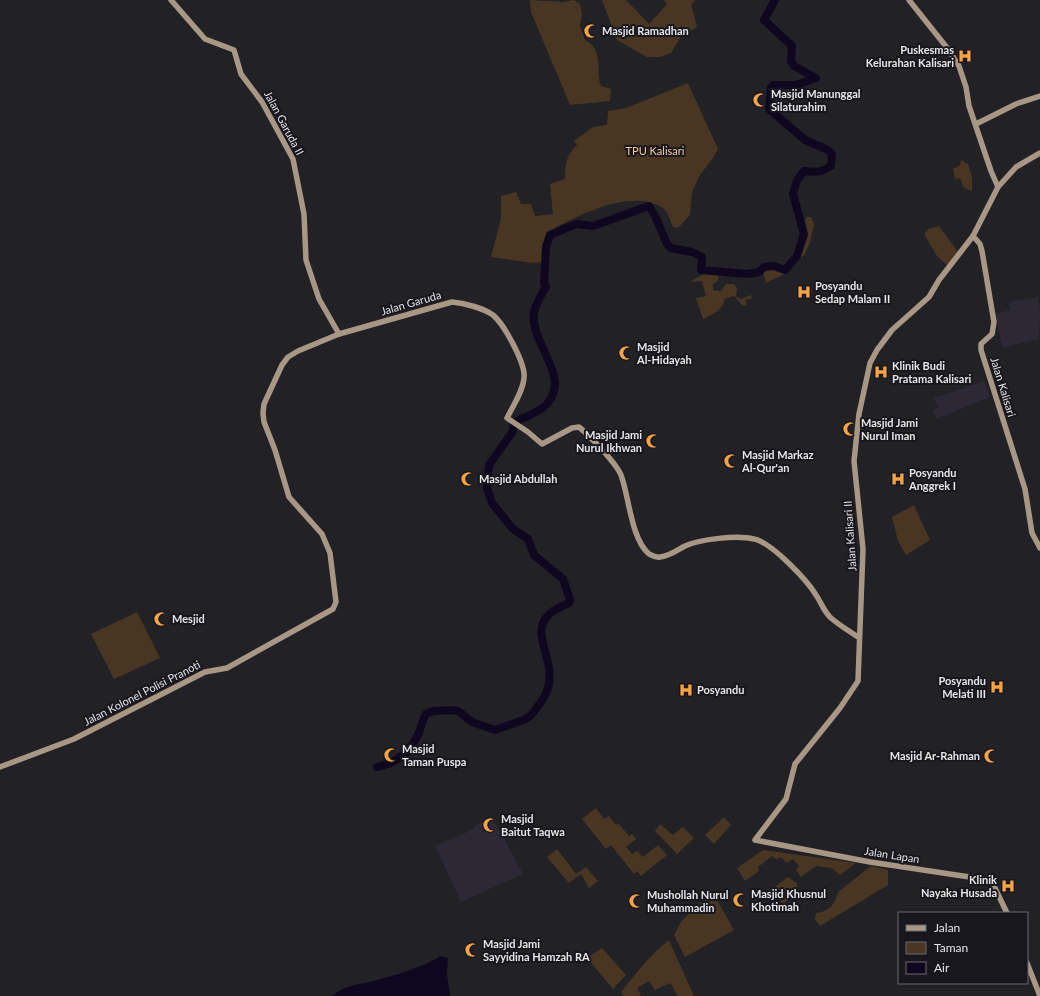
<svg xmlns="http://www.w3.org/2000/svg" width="1040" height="996" font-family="Lato,sans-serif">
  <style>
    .built { fill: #2c2934 }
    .green { fill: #483623 }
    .water { fill: #0f071f }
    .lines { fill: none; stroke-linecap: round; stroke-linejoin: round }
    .river { stroke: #0f071f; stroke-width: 8 }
    .secondary { stroke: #a99785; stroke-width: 5.5 }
    .labels { text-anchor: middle; stroke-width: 4; stroke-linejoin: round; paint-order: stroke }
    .poi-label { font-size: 11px; font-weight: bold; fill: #e6e5e9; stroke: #18171d; text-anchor: start }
    .street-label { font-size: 11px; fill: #e6e5e9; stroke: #18171d }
    .park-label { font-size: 11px; fill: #f7ca9c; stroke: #18171d }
  </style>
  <rect width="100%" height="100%" fill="#222126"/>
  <g class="built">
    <polygon points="1038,297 1040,310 1039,339 1002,348 996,314 1010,310 1009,302"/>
    <polygon points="984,381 990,397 936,419 933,410 938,408 934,398"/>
    <polygon points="493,818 523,874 461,902 435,846 474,829 474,826"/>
  </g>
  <g class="green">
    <path d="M530 0 563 2 574 0 580 4 582 13 580 26 585 40C605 50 595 71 601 86L611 89 610 101 570 105 531 12Z"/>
    <polygon points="602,0 626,0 649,24 667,4 664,0 695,0 691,4 697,27 680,38 671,53 660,57 647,57 617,40"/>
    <path d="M688 83 718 149 713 158 700 175 692 192 690 215 678 228 673 227C671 222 668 212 663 208 633 187 575 216 548 232L544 262 533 263 491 257 501 218V196L516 192 521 204H531L535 216 553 214 550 184 565 179C565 165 566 155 577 145L574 141 593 127 607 125 608 111 626 108Z"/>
    <polygon points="961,160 968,164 972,177 972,191 964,188 960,178 955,179 953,169 960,165"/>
    <path d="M807 217H811L814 224 810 243 804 255 784 274 766 283 763 272 764 269 775 267 785 271C798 257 809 240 805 220Z"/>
    <polygon points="939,226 958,252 948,266 937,256 925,236 925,233 929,229"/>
    <path d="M706 273 719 274 718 281 713 284V290L721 291 726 284H734L737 288 736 297 741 299 751 295 752 298 745 300 747 305 743 306 734 296 724 299C724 310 712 315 703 319L696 298 706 296 702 281 692 282 693 280Z"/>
    <polygon points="914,505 930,540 906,555 898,541 892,517"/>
    <polygon points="137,612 160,658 114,679 91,634"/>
    <polygon points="596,808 604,819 609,816 616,825 618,823 629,836 632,834 636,839 626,847 632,854 637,851 643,857 658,845 667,855 641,876 637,871 634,874 611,845 606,849 582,819"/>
    <polygon points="724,817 731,825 714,844 705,835"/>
    <polygon points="660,824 673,835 683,827 694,838 677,854 655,831"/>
    <polygon points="557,849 576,874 586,867 598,881 589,888 581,874 569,883 547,857"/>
    <polygon points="763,850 856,863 840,875 832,868 816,866 801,877 796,870 799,866 793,859 787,863 781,857 776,859 772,856 758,867 759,871 745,881 737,868"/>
    <path d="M871 866 888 870V885L820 926 815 919 816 913C829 912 835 904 838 892Z"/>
    <path d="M788 877 797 883C799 894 791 898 783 904L772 889Z"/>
    <polygon points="712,891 734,930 685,957 674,935 681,922"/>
    <path d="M669 940 694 996H678L670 983 655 990 649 981 637 988 641 996H623L621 992C636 973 650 955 669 940Z"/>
    <polygon points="602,948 626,975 613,989 587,958"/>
  </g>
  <path class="water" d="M440 956 448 958 447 974 450 996H332C343 986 356 985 370 982 386 978 428 966 440 956Z"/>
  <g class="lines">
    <path class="river" d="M377 767C397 763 409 753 418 735 421 728 422 721 426 714L433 711 451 710 458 711 472 722 495 730C502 727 523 721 529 717 533 714 536 708 539 705 567 670 529 640 546 618 551 610 561 607 569 603L570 600 563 579 534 555 528 539 513 529 492 503 487 488 489 465 513 431 514 423C524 417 538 413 546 405 573 377 529 343 534 312 536 304 541 295 546 287L544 283 546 247 550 235 576 224 593 226 649 206 656 218 667 244 671 248 692 252 702 257 701 270 747 274 759 272 764 267 774 266 785 270 797 256 804 234 793 194 797 180 804 171C816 172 820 173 831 166L832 154 828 150 805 140 769 109 771 88 773 85H796L816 78 794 66 791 61 792 46 764 20 775 0"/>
    <g class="secondary">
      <polyline points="171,0 205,39 234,50 241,74 262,102 293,159 304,214 306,260 319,299 339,334"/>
      <polyline points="909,0 948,49 959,66 966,87 969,106 991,171 998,187 973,236 939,280 929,297 892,330 877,350 870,363 859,414 854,461 863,549 858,681 840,708 795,764 786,799 755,840 870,862 983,879 994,886 1007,913"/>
      <polyline points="976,124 1016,104 1040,96"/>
      <polyline points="998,187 1016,167 1040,153"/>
      <polyline points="973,236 980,244 982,251 994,322 992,334 981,344 981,350 1025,489 1032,533 1040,548"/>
      <path d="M0 767 74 739 205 672 227 668 333 609 336 602 330 553 322 534 289 497 275 450 264 422 263 413 264 404 282 365 288 357 298 351 339 334 452 302C464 303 483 308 493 315 504 324 526 364 524 378 523 391 513 406 507 418L528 432 542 444 572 428 579 427C590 436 616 463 621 475 629 496 631 539 649 554 653 556 656 558 660 557 670 556 677 550 685 546 700 539 737 535 754 539 771 542 807 580 816 595 821 602 824 612 831 618 839 625 849 631 858 637"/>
      <polyline points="1027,963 1040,996"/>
    </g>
  </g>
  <defs>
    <symbol id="mosque-bare" viewBox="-9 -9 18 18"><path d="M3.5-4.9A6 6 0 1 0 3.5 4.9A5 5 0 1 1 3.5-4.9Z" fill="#f5a345" stroke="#18171d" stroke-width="2.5" paint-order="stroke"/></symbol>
    <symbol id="hospital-bare" viewBox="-9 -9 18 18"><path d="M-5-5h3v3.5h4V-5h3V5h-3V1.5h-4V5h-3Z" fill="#f5a345" stroke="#18171d" stroke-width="2.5" paint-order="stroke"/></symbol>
  </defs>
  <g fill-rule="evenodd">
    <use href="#mosque-bare" x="581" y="21" width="20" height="20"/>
    <use href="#hospital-bare" x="955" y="46" width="20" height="20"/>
    <use href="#mosque-bare" x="750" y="90" width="20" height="20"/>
    <use href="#hospital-bare" x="794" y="282" width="20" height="20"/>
    <use href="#mosque-bare" x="616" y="343" width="20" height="20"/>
    <use href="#hospital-bare" x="871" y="362" width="20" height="20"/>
    <use href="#mosque-bare" x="840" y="419" width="20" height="20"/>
    <use href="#mosque-bare" x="643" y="431" width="20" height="20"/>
    <use href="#mosque-bare" x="721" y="451" width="20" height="20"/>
    <use href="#mosque-bare" x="458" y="469" width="20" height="20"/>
    <use href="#hospital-bare" x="888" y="469" width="20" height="20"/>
    <use href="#mosque-bare" x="151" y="609" width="20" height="20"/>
    <use href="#hospital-bare" x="987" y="677" width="20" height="20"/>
    <use href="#hospital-bare" x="676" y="680" width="20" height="20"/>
    <use href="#mosque-bare" x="381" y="745" width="20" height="20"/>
    <use href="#mosque-bare" x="981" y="746" width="20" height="20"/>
    <use href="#mosque-bare" x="480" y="815" width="20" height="20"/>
    <use href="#hospital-bare" x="998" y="876" width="20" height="20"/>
    <use href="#mosque-bare" x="730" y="890" width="20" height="20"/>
    <use href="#mosque-bare" x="626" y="891" width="20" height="20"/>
    <use href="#mosque-bare" x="462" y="940" width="20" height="20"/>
  </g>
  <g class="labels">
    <g class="poi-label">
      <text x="602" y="35">Masjid Ramadhan</text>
      <text x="954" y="54" text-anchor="end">Puskesmas<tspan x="954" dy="13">Kelurahan Kalisari</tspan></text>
      <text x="771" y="98">Masjid Manunggal<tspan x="771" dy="13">Silaturahim</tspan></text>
      <text x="815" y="290">Posyandu<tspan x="815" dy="13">Sedap Malam II</tspan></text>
      <text x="637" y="351">Masjid<tspan x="637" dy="13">Al-Hidayah</tspan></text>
      <text x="892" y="370">Klinik Budi<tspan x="892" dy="13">Pratama Kalisari</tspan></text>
      <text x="861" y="427">Masjid Jami<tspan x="861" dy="13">Nurul Iman</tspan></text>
      <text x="642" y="439" text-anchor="end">Masjid Jami<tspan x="642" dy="13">Nurul Ikhwan</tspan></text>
      <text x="742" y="459">Masjid Markaz<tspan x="742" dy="13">Al-Qur'an</tspan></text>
      <text x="909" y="477">Posyandu<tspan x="909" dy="13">Anggrek I</tspan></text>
      <text x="479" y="483">Masjid Abdullah</text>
      <text x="172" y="623">Mesjid</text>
      <text x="986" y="685" text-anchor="end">Posyandu<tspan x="986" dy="13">Melati III</tspan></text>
      <text x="697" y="694">Posyandu</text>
      <text x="402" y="753">Masjid<tspan x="402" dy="13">Taman Puspa</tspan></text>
      <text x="980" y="760" text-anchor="end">Masjid Ar-Rahman</text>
      <text x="501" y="823">Masjid<tspan x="501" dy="13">Baitut Taqwa</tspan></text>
      <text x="997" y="884" text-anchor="end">Klinik<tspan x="997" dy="13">Nayaka Husada</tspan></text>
      <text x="751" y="898">Masjid Khusnul<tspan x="751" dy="13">Khotimah</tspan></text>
      <text x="647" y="899">Mushollah Nurul<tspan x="647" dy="13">Muhammadin</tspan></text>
      <text x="483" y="948">Masjid Jami<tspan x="483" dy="13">Sayyidina Hamzah RA</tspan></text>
    </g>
    <g class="street-label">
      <text transform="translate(284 123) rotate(62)" y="4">Jalan Garuda II</text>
      <text transform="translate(411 303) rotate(-16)" y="4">Jalan Garuda</text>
      <text transform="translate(1003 387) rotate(73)" y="4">Jalan Kalisari</text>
      <text transform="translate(850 536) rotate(-94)" y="4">Jalan Kalisari II</text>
      <text transform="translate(142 693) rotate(-27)" y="4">Jalan Kolonel Polisi Pranoti</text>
      <text transform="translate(892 855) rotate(9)" y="4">Jalan Lapan</text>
    </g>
    <g class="park-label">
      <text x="655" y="155">TPU Kalisari</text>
    </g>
  </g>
  <rect x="898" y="912" width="130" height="72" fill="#18171d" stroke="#6a696f"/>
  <rect x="906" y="925" width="20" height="6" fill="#a99785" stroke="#6a696f"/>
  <text x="934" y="932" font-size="12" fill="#e6e5e9">Jalan</text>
  <rect x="906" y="942" width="20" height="12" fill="#483623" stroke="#6a696f"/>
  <text x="934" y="952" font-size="12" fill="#e6e5e9">Taman</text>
  <rect x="906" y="962" width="20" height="12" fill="#0f071f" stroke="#6a696f"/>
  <text x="934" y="972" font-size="12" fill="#e6e5e9">Air</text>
</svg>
